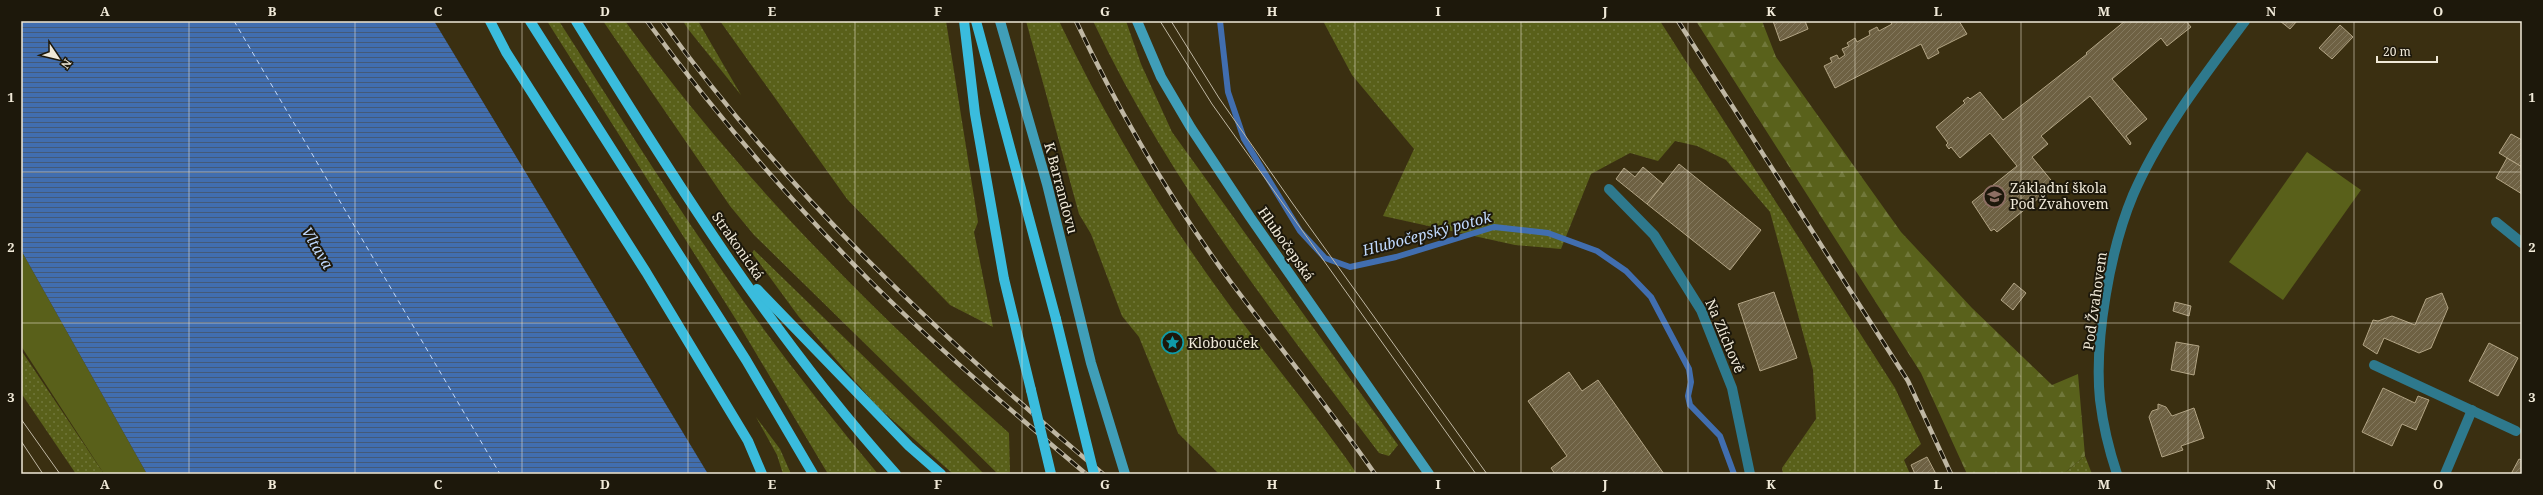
<svg xmlns="http://www.w3.org/2000/svg" width="2543" height="495" font-family="'Noto Serif',serif">
  <style>
    .grass { fill: url(#grass-dots) }
    .forest { fill: url(#forest-firs) }
    .park { fill: #59601a }
    .water { fill: url(#water-rules) }
    .lines { fill: none; stroke-linecap: round; stroke-linejoin: round }
    .stream { stroke: #416eaf; stroke-width: 6 }
    .ferry { stroke: #c0d9fd; stroke-width: 1; stroke-dasharray: 5 4; stroke-linecap: butt }
    .building { fill: url(#building-hatch); stroke: #b2a484 }
    .street { stroke: #2e798d; stroke-width: 10 }
    .secondary { stroke: #409eb8; stroke-width: 10 }
    .primary { stroke: #3abcdd; stroke-width: 10 }
    .tram { stroke: #bfb7a3; stroke-width: 1 }
    .rail-casing { stroke: #bfb7a3; stroke-width: 4.5 }
    .rail { stroke: #1d180b; stroke-width: 3; stroke-dasharray: 9; stroke-linecap: butt }
    .primary-bridge { stroke: #3abcdd; stroke-width: 10 }
    .grid { fill: none; stroke: #f0e9d8; stroke-width: 1; stroke-opacity: 0.55 }
    .labels { text-anchor: middle; stroke-width: 4; stroke-linejoin: round; paint-order: stroke }
    .street-label { font-size: 14px; fill: #f0e9d8; stroke: #1d180b }
    .poi-label { font-size: 14px; fill: #f0e9d8; stroke: #1d180b; text-anchor: start }
    .water-label { font-size: 15px; font-style: italic; fill: #c0d9fd; stroke: #1d180b }
    .neatline { fill: none; stroke: #f0e9d8; stroke-width: 1.5 }
    .grid-label { font-size: 13px; text-anchor: middle; font-weight: bold; fill: #f0e9d8 }
  </style>
  <defs>
    <pattern id="grass-dots" width="8" height="8" patternUnits="userSpaceOnUse"><rect width="8" height="8" fill="#59601a"/><path d="M2 2h.1M6 6h.1" fill="none" stroke="#71773b" stroke-width="1.8" stroke-linecap="round"/></pattern>
    <pattern id="forest-firs" width="22" height="20" patternUnits="userSpaceOnUse"><rect width="22" height="20" fill="#59611b"/><path d="M5 1l3.5 6h-7zM16 11l3.5 6h-7z" fill="#71783b"/></pattern>
    <pattern id="water-rules" width="6" height="5" patternUnits="userSpaceOnUse"><rect width="6" height="5" fill="#416eaf"/><path d="M0 2.5h6" fill="none" stroke="#445a78"/></pattern>
    <pattern id="building-hatch" width="6" height="6" patternUnits="userSpaceOnUse"><rect width="6" height="6" fill="#6e6143"/><path d="M-1 1l2-2M0 6l6-6M5 7l2-2" fill="none" stroke="#83785d"/></pattern>
  </defs>
  <rect width="100%" height="100%" fill="#3a2f11"/>
  <g class="grass">
    <path d="M547 21H559C621 118 682 216 749 309 790 366 833 420 878 474H828L735 318Z"/>
    <path d="M603 21H625C739 177 866 305 1009 433L1010 472 998 474 754 235 730 206Z"/>
    <polygon points="683,21 698,21 741,95 688,29"/>
    <polygon points="720,21 946,21 978,222 974,232 993,327 950,305 847,199"/>
    <path d="M1026 21H1059C1104 115 1156 204 1217 288 1262 351 1313 410 1357 474H1219L1178 433 1139 337 1122 316 1091 234 1079 214Z"/>
    <path d="M1093 21H1126L1141 64 1172 132 1398 445 1389 456 1379 453C1274 314 1167 178 1093 21Z"/>
    <polygon points="1323,21 1660,21 1895,388 1921,444 1904,460 1910,474 1783,474 1782,468 1816,419 1813,370 1770,212 1726,160 1697,146 1675,141 1658,161 1630,153 1591,174 1561,249 1515,245 1383,216 1414,149 1352,75"/>
    <polygon points="754,250 955,445 984,474 953,474 877,406 846,371 799,317 752,253"/>
    <polygon points="21,350 104,474 76,474 21,393"/>
    <polygon points="756,417 780,449 791,474 783,474 777,455"/>
    <polygon points="2085,456 2092,474 2063,474"/>
  </g>
  <polygon class="forest" points="1696,21 1762,21 1776,57 1901,232 1972,308 2052,385 2078,374 2085,456 2063,474 1967,474 1921,373"/>
  <g class="park">
    <polygon points="2307,152 2361,190 2283,300 2229,262"/>
    <polygon points="21,250 147,474 104,474 21,346"/>
  </g>
  <polygon class="water" points="21,21 434,21 708,474 147,474 21,250"/>
  <g class="lines">
    <polyline class="stream" points="1220,21 1228,92 1244,139 1300,231 1325,258 1350,267 1396,257 1494,227 1548,233 1597,251 1626,271 1651,297 1689,369 1691,382 1688,396 1690,405 1720,436 1734,474"/>
    <polyline class="ferry" points="234,21 500,474"/>
  </g>
  <g class="building">
    <polygon points="1773,21 1805,21 1808,29 1780,41"/>
    <polygon points="1890,21 1959,21 1967,34 1937,49 1939,53 1928,59 1921,44 1835,88 1824,66 1832,62 1830,58 1837,55 1839,59 1845,55 1842,49 1849,46 1847,43 1855,38 1857,42 1870,35 1869,31 1877,27 1879,31 1892,24"/>
    <polygon points="2125,21 2186,21 2191,27 2167,46 2161,38 2112,79 2147,119 2126,136 2131,143 2130,145 2090,96 2041,136 2048,144 2032,157 2055,185 1997,232 1994,229 1991,231 1972,202 2017,166 1990,133 1960,158 1951,147 1949,149 1946,145 1948,143 1936,127 1965,103 1963,101 1968,97 1970,99 1980,92 2003,120 2087,54 2086,53"/>
    <polygon points="2280,21 2297,21 2290,29"/>
    <polygon points="2340,25 2353,37 2332,59 2319,48"/>
    <polygon points="2511,134 2522,140 2522,167 2499,153"/>
    <polygon points="2507,158 2522,167 2522,194 2496,178"/>
    <polygon points="1679,164 1761,230 1730,270 1647,204"/>
    <polygon points="1643,167 1663,184 1647,204 1616,179 1624,168 1635,177"/>
    <polygon points="2014,283 2026,293 2013,310 2001,300"/>
    <polygon points="1774,292 1797,358 1760,371 1738,304"/>
    <polygon points="2442,293 2448,308 2431,348 2419,353 2384,338 2377,354 2363,345 2373,320 2378,321 2392,316 2415,325 2426,299"/>
    <polygon points="2175,302 2191,306 2189,316 2173,311"/>
    <polygon points="2176,342 2199,346 2194,375 2171,370"/>
    <polygon points="2489,343 2518,358 2498,396 2469,381"/>
    <polygon points="1569,372 1582,391 1598,380 1664,474 1555,474 1551,468 1567,456 1528,401"/>
    <polygon points="2383,388 2415,403 2418,396 2429,400 2416,430 2402,424 2392,446 2362,432"/>
    <polygon points="2158,404 2166,407 2172,416 2194,408 2204,438 2181,446 2183,450 2162,457 2149,417 2152,411 2158,409"/>
    <polygon points="1927,457 1936,474 1915,474 1911,465"/>
    <polygon points="2519,459 2522,460 2522,474 2511,474"/>
  </g>
  <g class="lines">
    <g class="street">
      <polyline points="1609,189 1654,235 1701,310 1732,388 1750,474"/>
      <polyline points="2496,222 2522,243"/>
      <polyline points="2374,365 2516,431"/>
      <path d="M2117 474C2109 450 2103 425 2100 400 2094 340 2110 250 2133 195 2160 132 2205 75 2245 21"/>
      <polyline points="2445,474 2472,410"/>
    </g>
    <g class="secondary">
      <polyline points="1000,21 1047,184 1091,363 1125,474"/>
      <polyline points="1137,21 1161,77 1191,128 1250,217 1429,474"/>
    </g>
    <g class="primary">
      <polyline points="490,21 506,52 646,272 748,441 762,474"/>
      <polyline points="530,21 746,360 813,474"/>
      <path d="M576 21C673 178 772 336 896 474"/>
      <polyline points="964,21 975,114 1004,279 1031,390"/>
      <polyline points="976,21 1056,319"/>
      <polyline points="757,289 909,446 941,474"/>
    </g>
    <g class="tram">
      <polyline points="1160,21 1212,104 1476,474"/>
      <polyline points="1171,21 1219,98 1293,204 1487,474"/>
      <polyline points="21,419 60,474"/>
      <polyline points="21,441 43,474"/>
    </g>
    <defs>
      <g id="rail">
        <path d="M647 21C714 113 788 198 868 279 937 348 1012 411 1086 474"/>
        <path d="M662 21C786 193 942 338 1103 474"/>
        <path d="M1076 21C1119 112 1170 199 1230 281 1278 345 1329 408 1375 474"/>
        <polyline points="1678,21 1908,381 1951,474"/>
      </g>
    </defs>
    <use href="#rail" class="rail-casing"/>
    <use href="#rail" class="rail"/>
    <g class="primary-bridge">
      <polyline points="1056,319 1094,474"/>
      <polyline points="1031,390 1051,474"/>
    </g>
  </g>
  <path class="grid" d="M189 21V474M355 21V474M522 21V474M688 21V474M855 21V474M1022 21V474M1188 21V474M1355 21V474M1521 21V474M1688 21V474M1855 21V474M2021 21V474M2188 21V474M2354 21V474M21 172H2522M21 323H2522"/>
  <defs>
    <symbol id="school-ring" viewBox="-11 -11 22 22"><circle r="9.5" fill="#1d180b" stroke="#8d6e63" stroke-width="1.5"/><path d="M0-5L7-2L0 1L-7-2ZM-4 1L0 2.5L4 1V4Q0 6-4 4Z" fill="#8d6e63"/></symbol>
    <symbol id="sight-ring" viewBox="-11 -11 22 22"><circle r="9.5" fill="#1d180b" stroke="#0f9aa8" stroke-width="1.5"/><path d="M0-6L1.8-2.2L6-1.7L2.9 1.2L3.7 5.4L0 3.3L-3.7 5.4L-2.9 1.2L-6-1.7L-1.8-2.2Z" fill="#0f9aa8"/></symbol>
  </defs>
  <g fill-rule="evenodd">
    <use href="#school-ring" x="1982" y="184" width="25" height="25"/>
    <use href="#sight-ring" x="1160" y="330" width="25" height="25"/>
  </g>
  <g class="labels">
    <g class="street-label">
      <text transform="translate(1061 188) rotate(75)" y="5">K Barrandovu</text>
      <text transform="translate(1286 244) rotate(55)" y="5">Hlubočepská</text>
      <text transform="translate(738 246) rotate(55)" y="5">Strakonická</text>
      <text transform="translate(2095 301) rotate(-82)" y="5">Pod Žvahovem</text>
      <text transform="translate(1725 336) rotate(67)" y="5">Na Zlíchově</text>
    </g>
    <g class="poi-label">
      <text x="2010" y="193">Základní škola<tspan x="2010" dy="16">Pod Žvahovem</tspan></text>
      <text x="1188" y="348">Klobouček</text>
    </g>
    <g class="water-label">
      <text transform="translate(1427 234) rotate(-15)" y="5">Hlubočepský potok</text>
      <text transform="translate(317 248) rotate(59)" y="5">Vltava</text>
    </g>
  </g>
  <rect width="2543" height="495" fill="none" stroke="#1d180b" stroke-width="44"/>
  <g transform="translate(58 58) rotate(125)" stroke="#1d180b" stroke-width="3" paint-order="stroke">
  <path d="M0-3L7 15L0 10L-7 15Z" fill="#f0e9d8"/>
  <text y="-6" font-size="11" font-weight="bold" text-anchor="middle" fill="#f0e9d8">N</text>
  </g>
  <path d="M2377 56v6h60v-6" fill="none" stroke="#f0e9d8" stroke-width="2"/>
  <text x="2383" y="56" font-size="12" fill="#f0e9d8" stroke="#1d180b" stroke-width="3" paint-order="stroke">20 m</text>
  <rect x="22" y="22" width="2499" height="451" class="neatline"/>
  <g class="grid-label">
    <text x="105" y="16">A</text>
    <text x="272" y="16">B</text>
    <text x="438" y="16">C</text>
    <text x="605" y="16">D</text>
    <text x="772" y="16">E</text>
    <text x="938" y="16">F</text>
    <text x="1105" y="16">G</text>
    <text x="1272" y="16">H</text>
    <text x="1438" y="16">I</text>
    <text x="1605" y="16">J</text>
    <text x="1771" y="16">K</text>
    <text x="1938" y="16">L</text>
    <text x="2104" y="16">M</text>
    <text x="2271" y="16">N</text>
    <text x="2438" y="16">O</text>
    <text x="11" y="102">1</text>
    <text x="2532" y="102">1</text>
    <text x="11" y="252">2</text>
    <text x="2532" y="252">2</text>
    <text x="11" y="402">3</text>
    <text x="2532" y="402">3</text>
    <text x="105" y="489">A</text>
    <text x="272" y="489">B</text>
    <text x="438" y="489">C</text>
    <text x="605" y="489">D</text>
    <text x="772" y="489">E</text>
    <text x="938" y="489">F</text>
    <text x="1105" y="489">G</text>
    <text x="1272" y="489">H</text>
    <text x="1438" y="489">I</text>
    <text x="1605" y="489">J</text>
    <text x="1771" y="489">K</text>
    <text x="1938" y="489">L</text>
    <text x="2104" y="489">M</text>
    <text x="2271" y="489">N</text>
    <text x="2438" y="489">O</text>
  </g>
</svg>
